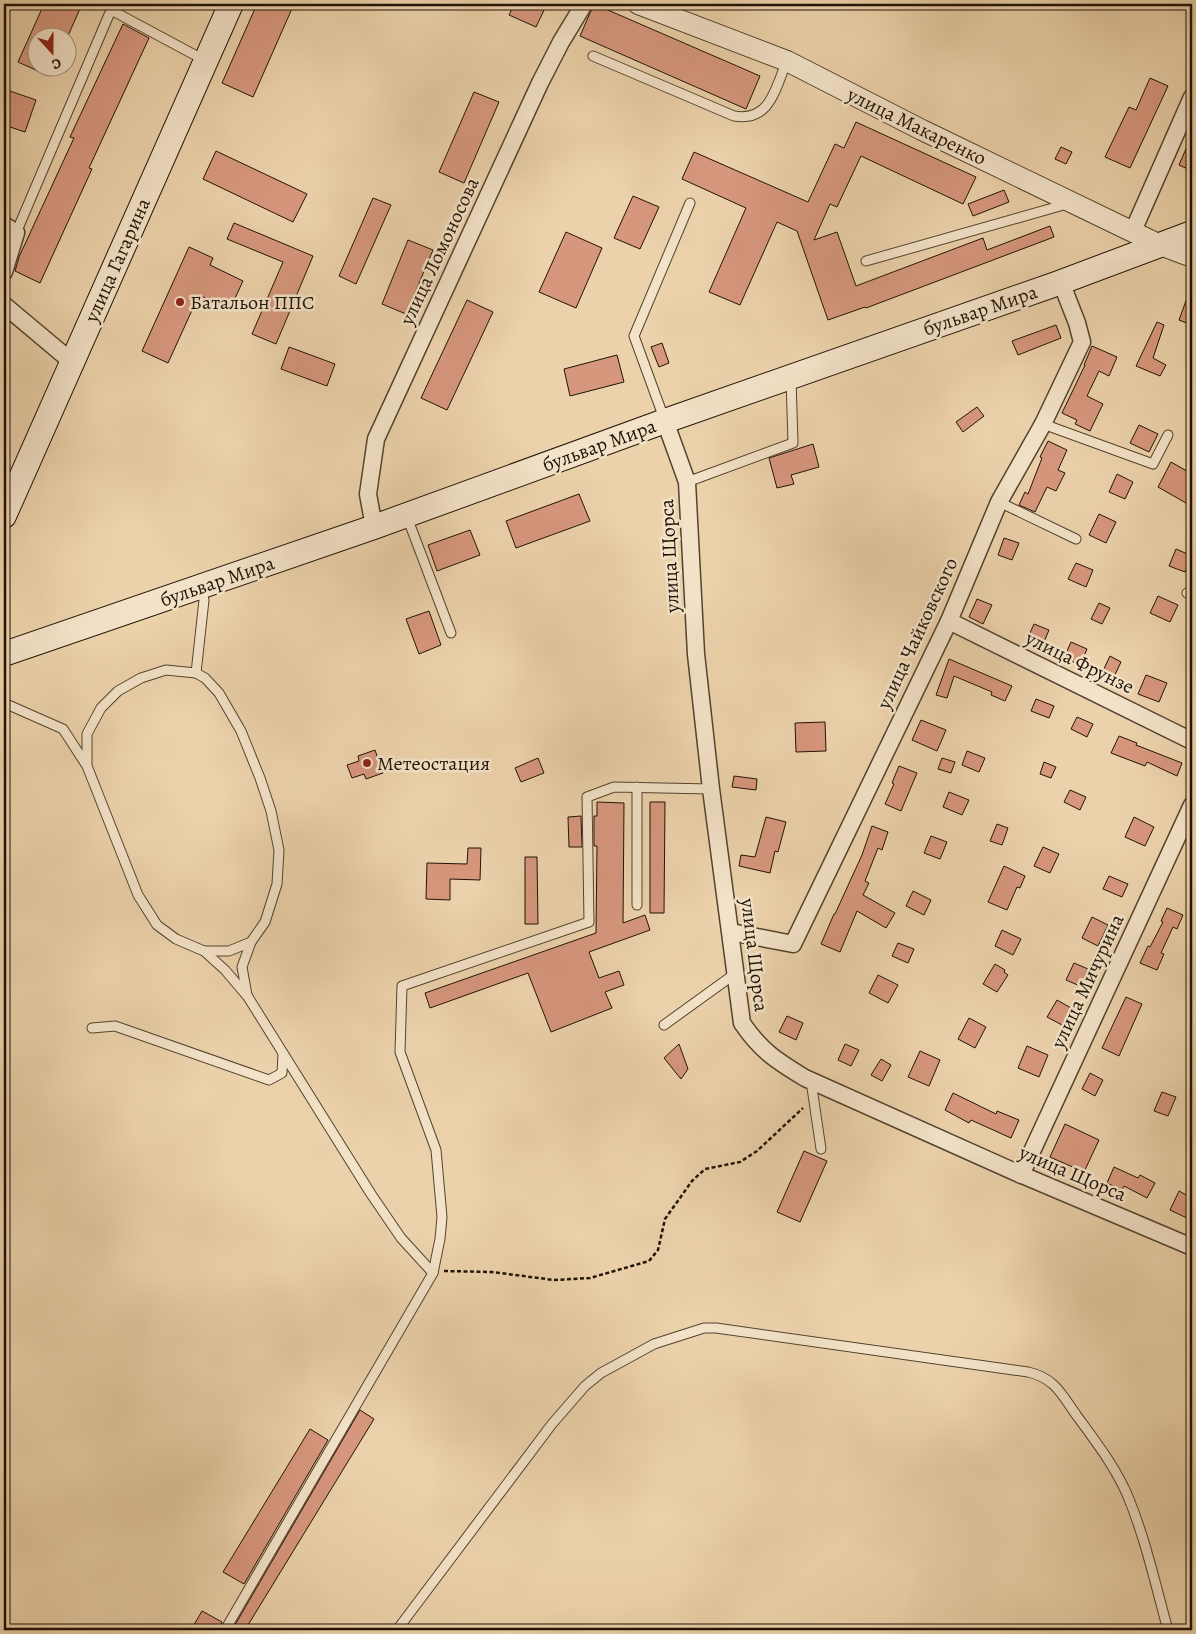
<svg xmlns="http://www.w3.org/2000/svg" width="1196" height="1634" font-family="Alegreya,serif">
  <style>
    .building { fill: #d7977d; stroke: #1f1305 }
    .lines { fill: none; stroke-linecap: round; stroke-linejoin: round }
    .service-casing { stroke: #52432e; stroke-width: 11 }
    .minor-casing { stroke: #52432e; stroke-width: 19 }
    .tertiary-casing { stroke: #52432e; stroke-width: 22 }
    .secondary-casing { stroke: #1f1305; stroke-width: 26 }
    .path { stroke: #1f1305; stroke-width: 2.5; stroke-dasharray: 4 2.5; stroke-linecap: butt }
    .service { stroke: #f3e2c8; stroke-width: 9 }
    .minor { stroke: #f3e2c8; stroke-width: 16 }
    .tertiary { stroke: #f3e2c8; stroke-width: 20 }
    .secondary { stroke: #f3e2c8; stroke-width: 24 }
    .poi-dot { fill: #8f2418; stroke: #f3e2c8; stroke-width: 2 }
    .labels { text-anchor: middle; stroke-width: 5; stroke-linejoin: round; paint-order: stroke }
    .street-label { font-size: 20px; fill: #1f1305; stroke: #f3e2c8 }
    .poi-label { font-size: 20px; fill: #1f1305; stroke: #f3e2c8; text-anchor: start }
  </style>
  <rect width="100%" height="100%" fill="#ecd2ab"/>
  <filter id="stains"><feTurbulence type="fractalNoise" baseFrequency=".004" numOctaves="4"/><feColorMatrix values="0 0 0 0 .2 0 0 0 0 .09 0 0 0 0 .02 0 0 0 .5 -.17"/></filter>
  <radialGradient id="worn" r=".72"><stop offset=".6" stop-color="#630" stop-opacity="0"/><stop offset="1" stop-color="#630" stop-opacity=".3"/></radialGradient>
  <g class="building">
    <polygon points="44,4 82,4 67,38 38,38 38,71 18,62"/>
    <polygon points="257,4 294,4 253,97 222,83"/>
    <polygon points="514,4 547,4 536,27 509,15"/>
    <polygon points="594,4 760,76 746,109 580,36"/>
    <polygon points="123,24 149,38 89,168 92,169 40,283 15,271 19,257 74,138 70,137"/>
    <polygon points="1150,78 1168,86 1130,168 1105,157 1129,107 1136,110"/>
    <polygon points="7,90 36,100 25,132 4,125 4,98"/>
    <polygon points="474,92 499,102 464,183 439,172"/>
    <polygon points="856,122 976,177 963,204 861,156 837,207 830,204 814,240 837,232 856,286 983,238 987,250 1050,226 1054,237 866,308 865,307 828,320 797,231 777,222 740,305 709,292 746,208 682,179 694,152 808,202 835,144 844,148"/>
    <polygon points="1192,135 1192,171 1179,165"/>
    <polygon points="1061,147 1072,152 1066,164 1055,159"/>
    <polygon points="216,151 307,194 293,222 203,179"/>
    <polygon points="1004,190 1009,202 973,216 968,204"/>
    <polygon points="633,196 659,207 640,249 614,238"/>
    <polygon points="373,198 391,205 356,284 339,276"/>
    <polygon points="234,223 313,256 276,344 252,334 283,262 227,239"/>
    <polygon points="566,232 602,248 576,308 539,292"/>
    <polygon points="408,240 433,250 406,314 382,304"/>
    <polygon points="189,247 213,258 210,265 243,281 230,309 199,295 168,363 142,351"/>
    <polygon points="1191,287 1192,287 1192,325 1179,320"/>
    <polygon points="467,300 493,312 447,410 421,398"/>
    <polygon points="1157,322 1164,325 1153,358 1166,365 1160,376 1136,366"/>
    <polygon points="1056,325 1061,338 1018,355 1012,341"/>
    <polygon points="662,343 669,363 659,367 651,347"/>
    <polygon points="1092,346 1117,357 1109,376 1099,371 1087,396 1103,404 1090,431 1075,424 1077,420 1062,413 1085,365 1084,365"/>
    <polygon points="289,347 335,364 327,386 281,369"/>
    <polygon points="617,355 624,382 570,396 564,369"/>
    <polygon points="977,407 984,416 963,432 956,422"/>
    <polygon points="1139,425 1158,434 1149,452 1130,443"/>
    <polygon points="1048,441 1067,450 1058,470 1065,473 1056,491 1047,487 1035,512 1019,505 1025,492 1028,494 1042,458 1040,457"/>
    <polygon points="813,444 819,467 791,475 794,484 777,488 769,458"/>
    <polygon points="1171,462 1192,474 1192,492 1186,503 1158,487"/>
    <polygon points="1117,474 1133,482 1125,499 1109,492"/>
    <polygon points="579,494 590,521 516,548 506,521"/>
    <polygon points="1099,514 1116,522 1106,543 1089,535"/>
    <polygon points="470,530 480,555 437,571 428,545"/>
    <polygon points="1004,538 1019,543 1012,560 998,555"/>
    <polygon points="1176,549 1192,556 1185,572 1169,566"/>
    <polygon points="1076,563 1093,570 1086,587 1068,579"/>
    <polygon points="1158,596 1178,605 1170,622 1150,613"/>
    <polygon points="977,599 992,605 983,624 969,617"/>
    <polygon points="1099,603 1110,608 1102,624 1091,619"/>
    <polygon points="429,611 441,645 419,654 406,619"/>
    <polygon points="1034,624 1049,630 1041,649 1026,642"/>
    <polygon points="1071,642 1087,649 1080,665 1064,658"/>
    <polygon points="1110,656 1121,662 1112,681 1101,675"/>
    <polygon points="949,659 1012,686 1005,701 991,695 992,692 954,676 947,698 936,695"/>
    <polygon points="1146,675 1167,683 1159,702 1138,694"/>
    <polygon points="1036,699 1054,706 1049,718 1031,711"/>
    <polygon points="1077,717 1093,724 1087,737 1071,729"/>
    <polygon points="921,720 946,730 937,751 912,740"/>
    <polygon points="825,722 826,751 796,752 795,723"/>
    <polygon points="1119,736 1137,743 1136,745 1182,763 1177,776 1147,762 1145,766 1111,753"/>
    <polygon points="375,750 383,773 366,779 364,774 352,778 347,765 359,761 358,756"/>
    <polygon points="967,751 985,758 979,772 962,765"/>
    <polygon points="538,758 544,773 521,782 515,768"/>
    <polygon points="942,758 955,762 951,773 938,769"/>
    <polygon points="1044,762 1056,767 1051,778 1040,774"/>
    <polygon points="899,766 917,773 901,811 885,804 894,784 892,783"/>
    <polygon points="734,776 757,779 756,790 732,787"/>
    <polygon points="1070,790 1086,797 1080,810 1064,802"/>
    <polygon points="949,792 969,800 962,815 943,807"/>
    <polygon points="597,802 624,803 623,923 645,915 650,930 589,952 599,978 619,971 624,985 605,992 612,1008 551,1032 528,973 430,1008 425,993 596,933 597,846 594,846 594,816 597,816"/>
    <polygon points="650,802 665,802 664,913 650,913"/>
    <polygon points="581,816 582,847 569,847 568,817"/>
    <polygon points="766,817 786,822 778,852 775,851 770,873 739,866 741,855 755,857"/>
    <polygon points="1134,817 1154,827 1145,846 1125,837"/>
    <polygon points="997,824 1008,828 1002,845 990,841"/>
    <polygon points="872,826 888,832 882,850 878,848 865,881 869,883 863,895 895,913 886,928 857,911 840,952 821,944 834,914 835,914 862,855"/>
    <polygon points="931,836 947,842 940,859 924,853"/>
    <polygon points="1043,847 1059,854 1050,873 1034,866"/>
    <polygon points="468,848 481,848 480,880 450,879 450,900 426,899 427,863 467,864"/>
    <polygon points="525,857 537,857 538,924 525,924"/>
    <polygon points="1004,866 1025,876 1020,888 1017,887 1007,910 988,902"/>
    <polygon points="1109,876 1128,884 1122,897 1103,889"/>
    <polygon points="913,891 931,900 924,915 906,906"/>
    <polygon points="1167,908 1183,915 1177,929 1173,927 1161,953 1164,954 1157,970 1140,963 1148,946 1150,947 1163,922 1161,921"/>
    <polygon points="1092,917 1108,925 1098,946 1082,938"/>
    <polygon points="1002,930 1021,939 1013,955 995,946"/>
    <polygon points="898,943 914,949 908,963 892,956"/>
    <polygon points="1074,963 1088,969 1080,986 1066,980"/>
    <polygon points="995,964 1005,970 1004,972 1008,975 997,992 983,984"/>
    <polygon points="878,975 898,985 888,1003 869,993"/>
    <polygon points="1126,997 1142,1004 1119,1056 1102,1048"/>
    <polygon points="1057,1000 1071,1008 1062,1025 1047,1017"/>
    <polygon points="787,1016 803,1023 796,1040 779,1032"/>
    <polygon points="969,1018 986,1027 975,1048 958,1039"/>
    <polygon points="679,1044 688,1069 681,1079 664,1058"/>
    <polygon points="845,1044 859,1050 851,1066 838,1060"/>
    <polygon points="1027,1046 1048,1055 1039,1077 1018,1068"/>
    <polygon points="920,1051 940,1060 929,1086 908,1077"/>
    <polygon points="881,1059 891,1065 882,1081 871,1075"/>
    <polygon points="1090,1073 1103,1080 1095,1096 1082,1089"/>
    <polygon points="1162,1092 1176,1097 1168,1116 1154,1111"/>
    <polygon points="953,1093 996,1114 997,1111 1019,1120 1011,1138 971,1120 969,1123 945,1110"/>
    <polygon points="1065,1124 1099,1140 1084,1172 1050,1157"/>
    <polygon points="804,1151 827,1161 800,1222 777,1212"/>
    <polygon points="1114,1167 1138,1178 1140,1175 1155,1183 1147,1198 1124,1186 1122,1190 1107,1183"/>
    <polygon points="1179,1191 1192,1198 1192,1211 1189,1219 1170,1210"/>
    <polygon points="360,1410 374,1419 245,1630 232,1630"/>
    <polygon points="310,1429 328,1440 244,1584 223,1572"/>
    <polygon points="202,1611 222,1622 219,1630 191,1630"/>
  </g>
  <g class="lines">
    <defs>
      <g id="service">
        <polyline points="113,4 111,10 206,61"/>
        <path d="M593 56 734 116C771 122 775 88 787 61"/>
        <polyline points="16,233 111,10"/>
        <polyline points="866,261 1067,204"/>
        <polyline points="665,421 634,336 690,203"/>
        <polyline points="1043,424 1153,464 1168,435"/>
        <polyline points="687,482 793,443 791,379"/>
        <polyline points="999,502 1076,539"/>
        <polyline points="407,517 451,633"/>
        <polyline points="1187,593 1192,595"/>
        <polyline points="196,673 204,600 201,587"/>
        <polyline points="4,703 63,729 87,766 138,895 157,925 176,939 204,951 229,951 251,942 265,922 277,884 279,850 271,811 260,778 241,731 219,693 205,678 196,673 166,670 141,678 118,691 101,708 87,734 87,766"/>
        <polyline points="637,787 637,905"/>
        <polyline points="204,951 225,970 248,997 371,1194 401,1238 433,1273"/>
        <polyline points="247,995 242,967 251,942"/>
        <polyline points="664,1025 736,973"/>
        <polyline points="92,1028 115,1026 269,1080 282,1073 283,1054"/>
        <polyline points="811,1081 821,1149"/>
        <polyline points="225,1630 433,1273 440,1239 442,1217 436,1150 400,1052 402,986 589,922 587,797 614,787 711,789"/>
        <path d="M397 1630 552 1424 585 1386 601 1373 654 1344 704 1328H716L1028 1372C1055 1378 1062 1395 1077 1416 1096 1442 1117 1469 1129 1499 1146 1541 1156 1587 1168 1630"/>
      </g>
      <g id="minor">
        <polyline points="4,225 16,233 4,272"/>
        <polyline points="1133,231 1192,97"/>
        <polyline points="4,305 72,362"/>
        <path d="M665 421 687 482 696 654 711 789 742 1023C761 1051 777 1061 805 1078L1015 1172 1192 1247"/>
        <polyline points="374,527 368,494 376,439 540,83 561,42 584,4"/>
        <polyline points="949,621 1192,741"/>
        <polyline points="731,932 793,944 949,621 999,502 1043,424 1082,342 1077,323 1061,282"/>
        <polyline points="1021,1175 1192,805"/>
      </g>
      <polyline id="tertiary" points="638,4 787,61 922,130 1160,245 1192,257"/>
      <g id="secondary">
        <polyline points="4,516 231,4"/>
        <polyline points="4,654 374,527 665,421 1056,284 1192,233"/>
      </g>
    </defs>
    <use href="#service" class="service-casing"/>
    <use href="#minor" class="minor-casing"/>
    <use href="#tertiary" class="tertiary-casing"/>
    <use href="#secondary" class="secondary-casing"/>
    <polyline class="path" points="444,1271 492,1272 554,1280 590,1278 649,1261 658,1250 665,1219 692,1181 705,1169 740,1162 757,1151 803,1108"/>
    <use href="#service" class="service"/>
    <use href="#minor" class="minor"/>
    <use href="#tertiary" class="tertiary"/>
    <use href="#secondary" class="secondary"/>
  </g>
  <g class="poi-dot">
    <circle cx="180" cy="302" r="5"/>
    <circle cx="367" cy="763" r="5"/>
  </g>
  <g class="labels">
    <g class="street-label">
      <text transform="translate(917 126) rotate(26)" y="7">улица Макаренко</text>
      <text transform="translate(439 251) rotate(-65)" y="7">улица Ломоносова</text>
      <text transform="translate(117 260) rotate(-66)" y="7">улица Гагарина</text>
      <text transform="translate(980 310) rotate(-19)" y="7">бульвар Мира</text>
      <text transform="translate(599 445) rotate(-20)" y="7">бульвар Мира</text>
      <text transform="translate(669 556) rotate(-93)" y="7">улица Щорса</text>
      <text transform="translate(217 581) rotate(-19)" y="7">бульвар Мира</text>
      <text transform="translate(917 633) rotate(-65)" y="7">улица Чайковского</text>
      <text transform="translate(1080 662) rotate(26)" y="7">улица Фрунзе</text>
      <text transform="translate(755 955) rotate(83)" y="7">улица Щорса</text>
      <text transform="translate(1087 981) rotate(-65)" y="7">улица Мичурина</text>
      <text transform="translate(1073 1173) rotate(23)" y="7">улица Щорса</text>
    </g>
    <g class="poi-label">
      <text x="190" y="309">Батальон ППС</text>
      <text x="377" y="770">Метеостация</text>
    </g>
  </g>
  <rect width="1196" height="1634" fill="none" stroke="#ecd2ab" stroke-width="20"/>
  <rect x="5" y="5" width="1186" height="1624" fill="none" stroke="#1f1305" stroke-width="2.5"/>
  <rect x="10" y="10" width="1176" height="1614" fill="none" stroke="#1f1305"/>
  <g transform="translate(52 52) rotate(159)"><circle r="24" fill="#f3e2c8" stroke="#9e8f7a"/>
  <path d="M0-4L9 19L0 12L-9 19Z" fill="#8f2418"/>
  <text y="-8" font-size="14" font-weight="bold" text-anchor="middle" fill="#1f1305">С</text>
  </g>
  <rect width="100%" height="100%" filter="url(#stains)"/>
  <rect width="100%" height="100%" fill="url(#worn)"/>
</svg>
